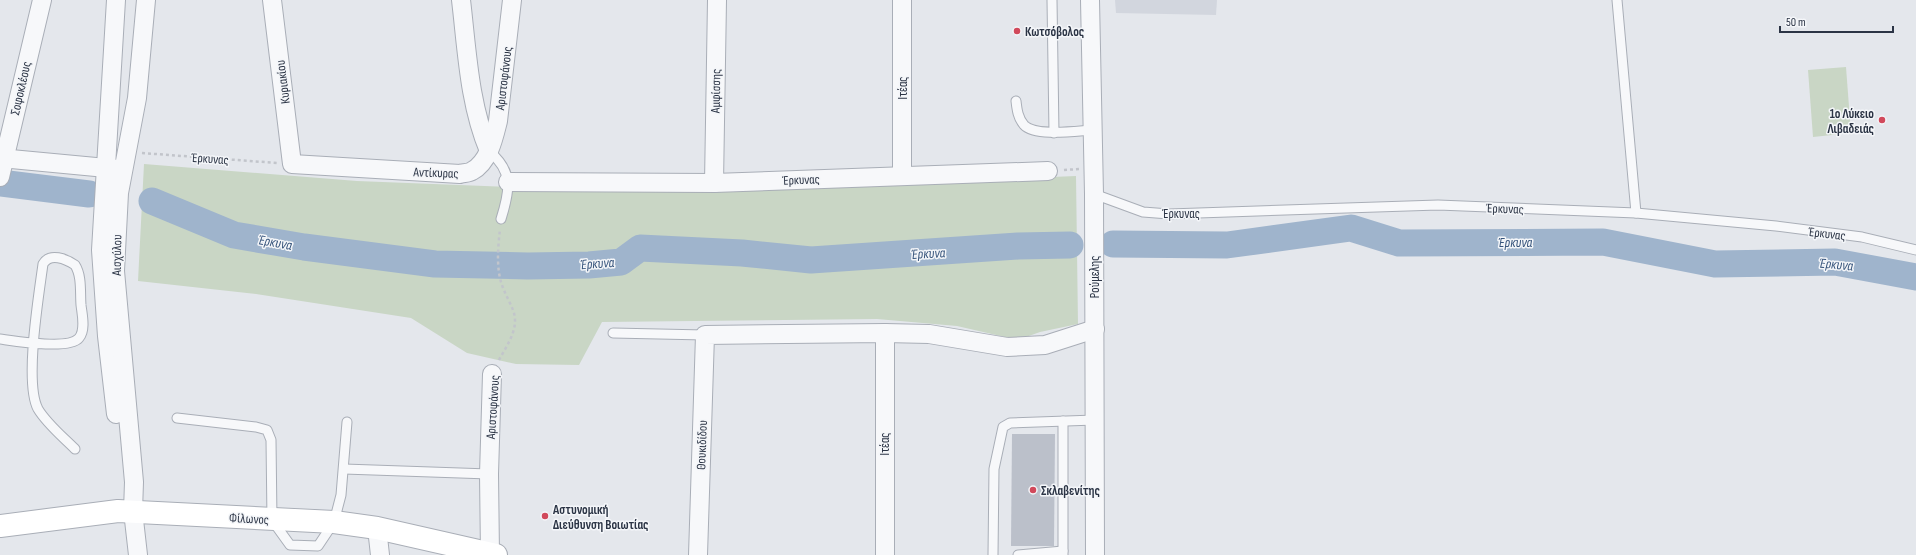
<svg xmlns="http://www.w3.org/2000/svg" width="1916" height="555" font-family="'Sofia Sans Condensed',sans-serif">
  <style>
    .built { fill: #d2d6de }
    .green { fill: #c9d6c5 }
    .lines { fill: none; stroke-linecap: round; stroke-linejoin: round }
    .river { stroke: #9fb4cc; stroke-width: 27 }
    .building { fill: #bbc0ca }
    .lane-casing { stroke: #a9aeb7; stroke-width: 11 }
    .street-casing { stroke: #a9aeb7; stroke-width: 20 }
    .secondary-casing { stroke: #a9aeb7; stroke-width: 24 }
    .path { stroke: #c2c5cb; stroke-width: 2.5; stroke-dasharray: 3 3; stroke-linecap: butt }
    .lane { stroke: #f7f8fa; stroke-width: 9 }
    .street { stroke: #f7f8fa; stroke-width: 18 }
    .secondary { stroke: #fff; stroke-width: 22 }
    .poi-dot { fill: #d1495b; stroke: #f4f6f9; stroke-width: 1.5 }
    .labels { text-anchor: middle; stroke-width: 3; stroke-linejoin: round; paint-order: stroke }
    .poi-label { font-size: 13px; font-weight: bold; fill: #2b3445; stroke: #f4f6f9; text-anchor: start }
    .street-label { font-size: 13px; fill: #2b3445; stroke: #f4f6f9 }
    .water-label { font-size: 14px; font-style: italic; fill: #34527a; stroke: #f4f6f9 }
  </style>
  <rect width="100%" height="100%" fill="#e4e7ec"/>
  <polygon class="built" points="1115,0 1217,0 1216,15 1116,13"/>
  <g class="green">
    <polygon points="1846,67 1851,133 1813,137 1808,70"/>
    <polygon points="144,164 357,181 563,189 891,184 1076,176 1078,324 1040,332 1026,337 1005,337 957,326 877,319 602,322 579,365 516,364 467,353 411,318 256,294 138,281"/>
  </g>
  <g class="lines">
    <g class="river">
      <polyline points="0,183 89,194"/>
      <polyline points="152,201 234,235 304,247 435,264 528,266 589,265 621,262 640,248 742,253 811,260 1018,246 1070,245"/>
      <polyline points="1113,244 1227,245 1351,228 1399,243 1603,242 1715,264 1835,262 1916,277"/>
    </g>
  </g>
  <polygon class="building" points="1012,434 1055,434 1054,546 1011,546"/>
  <g class="lines">
    <defs>
      <g id="lane">
        <polyline points="1052,0 1054,133"/>
        <polyline points="1617,0 1636,213"/>
        <path d="M1016 101C1017 110 1018 118 1024 125 1035 137 1076 131 1091 130"/>
        <path d="M489 151C514 172 510 190 501 219"/>
        <polyline points="1094,194 1143,212 1169,214 1438,205 1636,213 1776,226 1862,237 1916,250"/>
        <polyline points="613,333 705,335"/>
        <path d="M0 339C15 341 69 350 79 338 86 330 82 314 81 305 80 292 82 276 75 265 66 259 50 252 43 264 39 294 24 383 38 409 47 424 63 437 75 449"/>
        <polyline points="177,418 256,427 267,430 271,440 272,520 290,545 318,546 334,522 341,495 347,422"/>
        <polyline points="1063,421 1063,555"/>
        <polyline points="344,469 489,474"/>
        <polyline points="993,555 994,469 1003,427 1010,423 1095,420"/>
        <polyline points="1018,555 1063,551"/>
      </g>
      <g id="street">
        <polyline points="116,0 101,250 107,336 116,414"/>
        <path d="M272 0 292 164 460 174C463 173 469 173 472 171 489 162 494 137 498 121L512 0"/>
        <path d="M461 0C467 50 469 104 489 151"/>
        <polyline points="902,0 902,175"/>
        <polyline points="1090,0 1094,194 1095,555"/>
        <polyline points="0,158 117,169"/>
        <polyline points="0,177 42,0"/>
        <polyline points="508,182 714,183 1048,171"/>
        <polyline points="714,183 717,0"/>
        <polyline points="885,333 885,555"/>
        <polyline points="377,528 380,555"/>
        <polyline points="138,555 133,511 134,482 115,271 119,193 137,98 146,0"/>
        <polyline points="490,555 489,474 492,374"/>
        <polyline points="698,555 705,335 885,333 929,334 1007,347 1045,345 1095,329"/>
      </g>
      <polyline id="secondary" points="0,526 118,511 334,522 377,528 496,555"/>
    </defs>
    <use href="#lane" class="lane-casing"/>
    <use href="#street" class="street-casing"/>
    <use href="#secondary" class="secondary-casing"/>
    <g class="path">
      <polyline points="142,153 277,163"/>
      <polyline points="1064,170 1079,169"/>
      <path d="M499 360C507 345 520 328 513 310 510 302 505 294 502 285 496 268 498 247 500 229"/>
    </g>
    <use href="#lane" class="lane"/>
    <use href="#street" class="street"/>
    <use href="#secondary" class="secondary"/>
  </g>
  <g class="poi-dot">
    <circle cx="1017" cy="31" r="4"/>
    <circle cx="1882" cy="120" r="4"/>
    <circle cx="1033" cy="490" r="4"/>
    <circle cx="545" cy="516" r="4"/>
  </g>
  <g class="labels">
    <g class="poi-label">
      <text x="1025" y="36">Κωτσόβολος</text>
      <text x="1874" y="118" text-anchor="end">1ο Λύκειο<tspan x="1874" dy="15">Λιβαδειάς</tspan></text>
      <text x="1041" y="495">Σκλαβενίτης</text>
      <text x="553" y="514">Αστυνομική<tspan x="553" dy="15">Διεύθυνση Βοιωτίας</tspan></text>
    </g>
    <g class="street-label">
      <text transform="translate(503 78) rotate(-83)" y="5">Αριστοφάνους</text>
      <text transform="translate(282 82) rotate(-97)" y="5">Κυριακίου</text>
      <text transform="translate(20 88) rotate(-77)" y="5">Σοφοκλέους</text>
      <text transform="translate(902 88) rotate(-90)" y="5">Ιτέας</text>
      <text transform="translate(715 91) rotate(-89)" y="5">Αμφίσσης</text>
      <text transform="translate(210 158) rotate(4)" y="5">Έρκυνας</text>
      <text transform="translate(436 172) rotate(2)" y="5">Αντίκυρας</text>
      <text transform="translate(801 179) rotate(-2)" y="5">Έρκυνας</text>
      <text transform="translate(1505 208) rotate(2)" y="5">Έρκυνας</text>
      <text x="1181" y="218">Έρκυνας</text>
      <text transform="translate(1827 233) rotate(7)" y="5">Έρκυνας</text>
      <text transform="translate(116 255) rotate(-89)" y="5">Αισχύλου</text>
      <text transform="translate(1094 277) rotate(-90)" y="5">Ρούμελης</text>
      <text transform="translate(492 407) rotate(-86)" y="5">Αριστοφάνους</text>
      <text transform="translate(884 444) rotate(-90)" y="5">Ιτέας</text>
      <text transform="translate(701 445) rotate(-88)" y="5">Θουκιδίδου</text>
      <text transform="translate(249 518) rotate(3)" y="5">Φίλωνος</text>
    </g>
    <g class="water-label">
      <text transform="translate(275 242) rotate(10)" y="5">Έρκυνα</text>
      <text x="1515" y="247">Έρκυνα</text>
      <text transform="translate(928 253) rotate(-3)" y="5">Έρκυνα</text>
      <text transform="translate(597 263) rotate(-4)" y="5">Έρκυνα</text>
      <text transform="translate(1836 264) rotate(5)" y="5">Έρκυνα</text>
    </g>
  </g>
  <path d="M1780 26v6h113v-6" fill="none" stroke="#2b3445" stroke-width="2"/>
  <text x="1786" y="26" font-size="12" fill="#2b3445" stroke="#f4f6f9" stroke-width="3" paint-order="stroke">50 m</text>
</svg>
